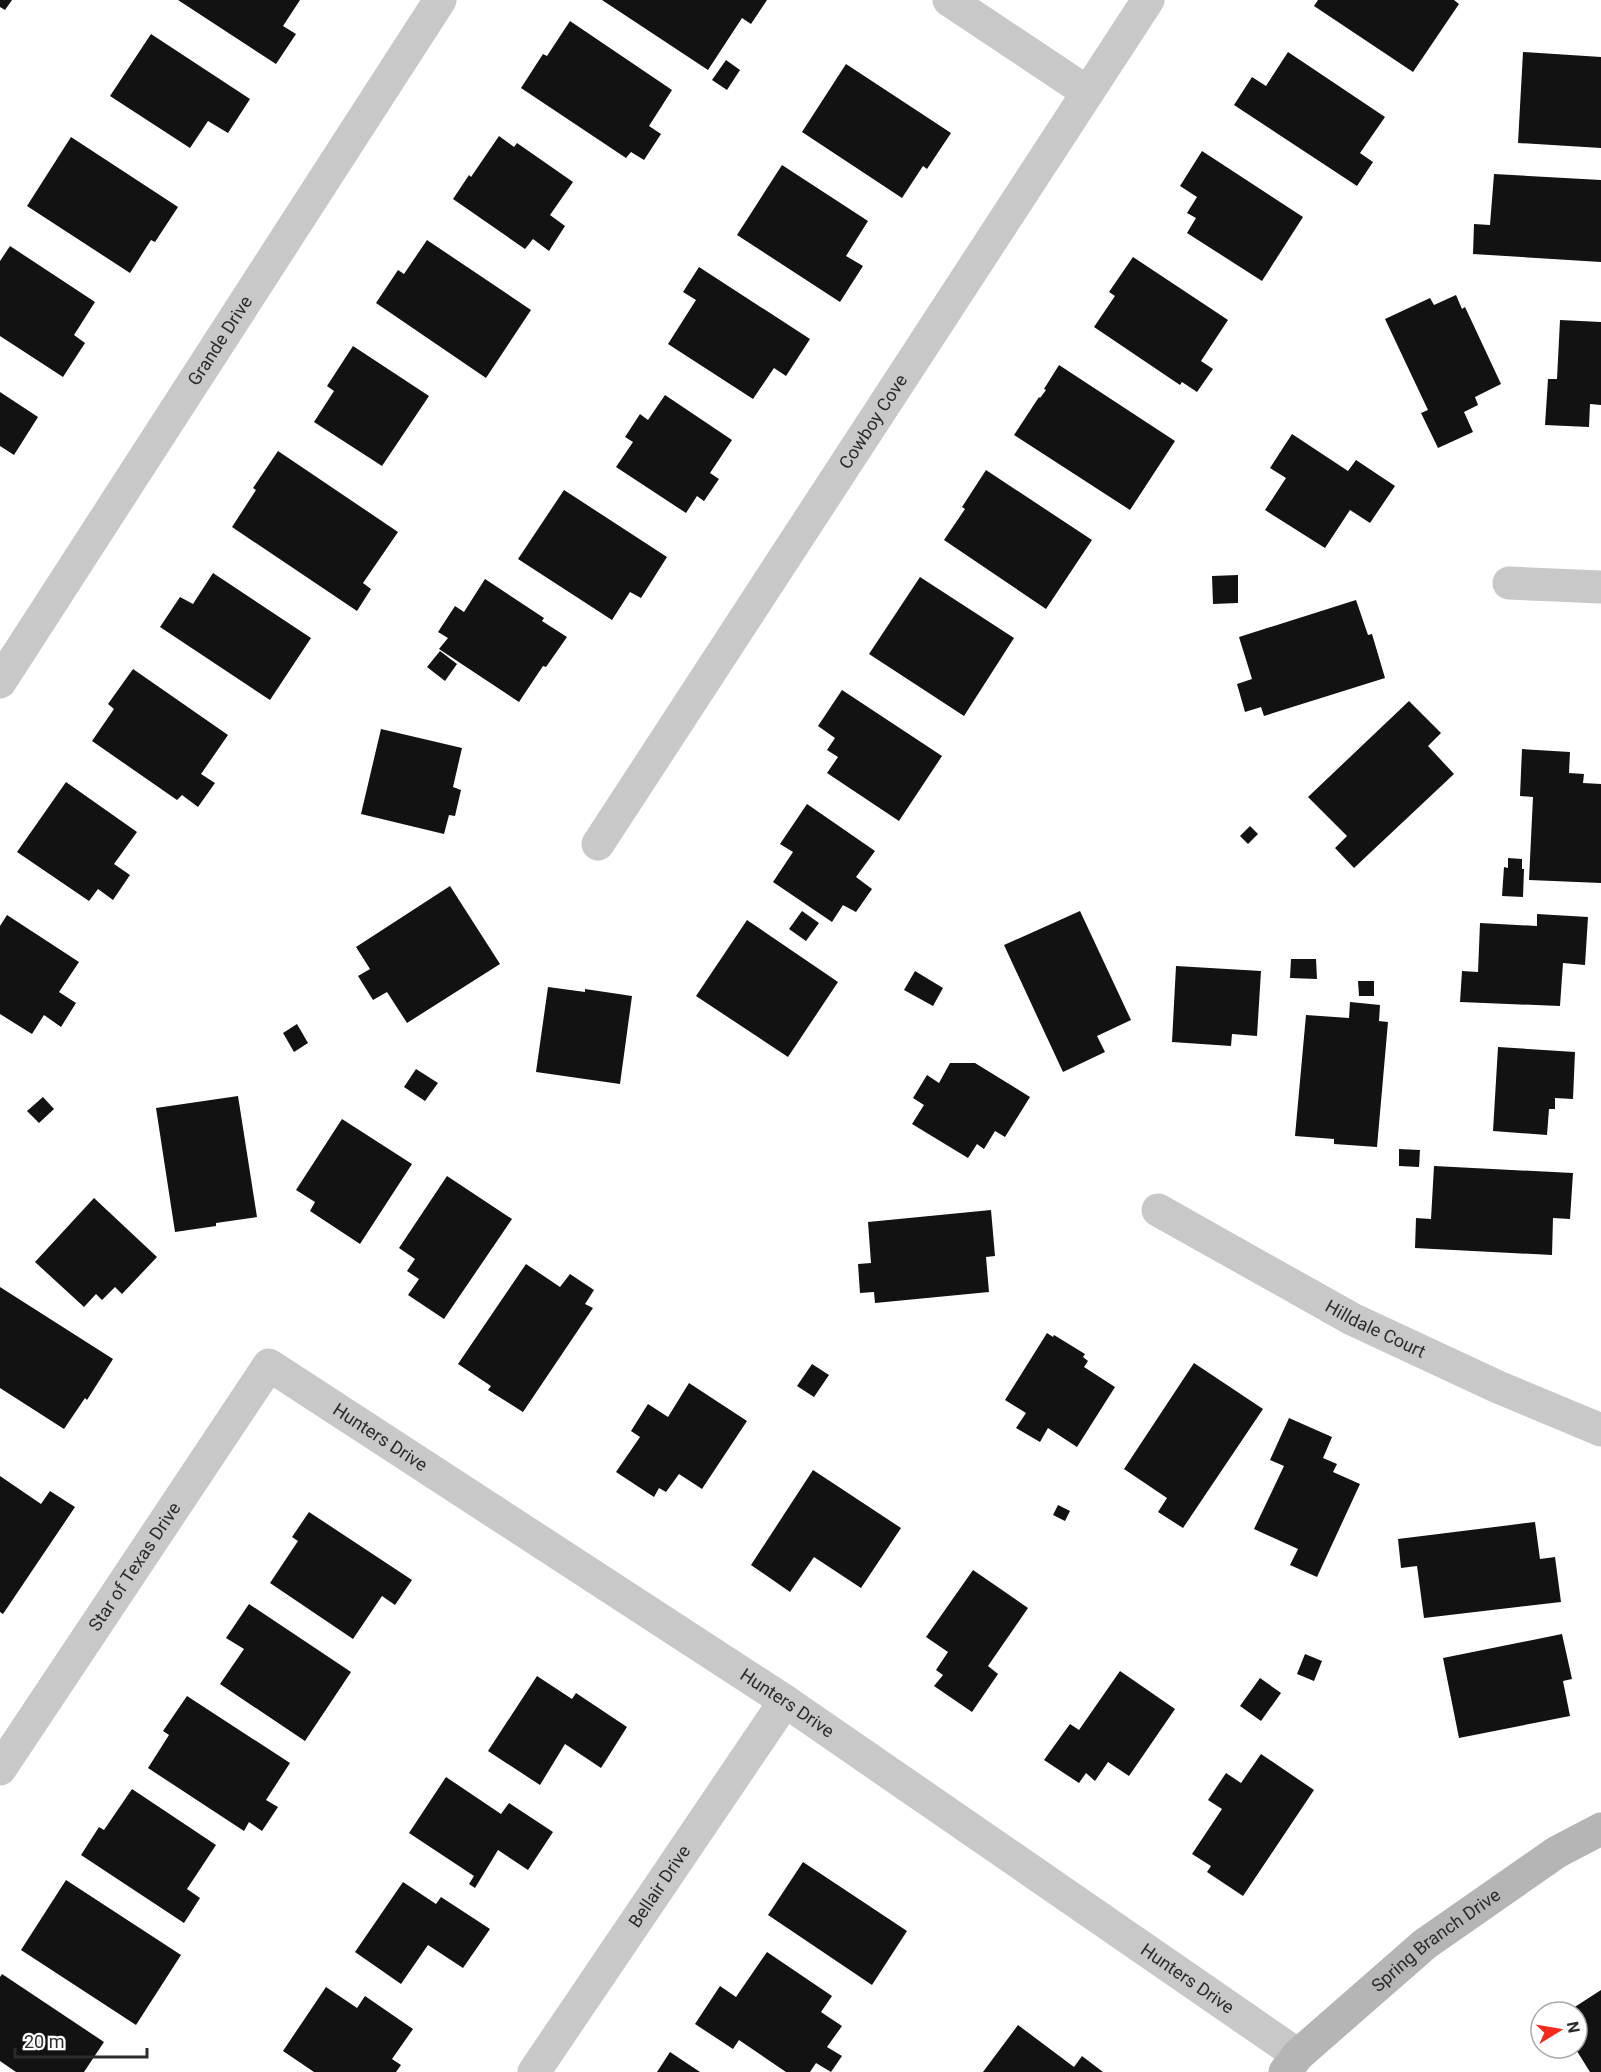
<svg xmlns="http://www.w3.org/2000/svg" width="1601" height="2072" font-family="Roboto,sans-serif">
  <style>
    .building { fill: #121212 }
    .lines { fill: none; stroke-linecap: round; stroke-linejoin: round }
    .street { stroke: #c8c8c8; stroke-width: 33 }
    .secondary { stroke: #b5b5b5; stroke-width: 33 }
    .labels { text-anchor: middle; stroke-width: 6; stroke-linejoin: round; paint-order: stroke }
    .street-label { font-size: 18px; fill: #2b2b2b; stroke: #fff }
  </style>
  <rect width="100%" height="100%" fill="#fff"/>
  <g class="building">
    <polygon points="0,0 12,0 5,10 0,7"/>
    <polygon points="178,0 300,0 283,26 296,34 276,64"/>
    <polygon points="602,0 767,0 751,24 742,18 708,70"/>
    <polygon points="1318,0 1454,0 1459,4 1413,72 1314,6"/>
    <polygon points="570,21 672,90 649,126 661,134 644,160 631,152 626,158 521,88 543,54 547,56"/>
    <polygon points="151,34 250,99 228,133 208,121 190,148 110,96"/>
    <polygon points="1288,52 1385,117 1360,153 1373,162 1357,186 1234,105 1252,77 1266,86"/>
    <polygon points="1523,52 1601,57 1601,148 1518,143"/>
    <polygon points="726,60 740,70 727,90 712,80"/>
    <polygon points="846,64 951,133 927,169 923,166 902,198 802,132"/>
    <polygon points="499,136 514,147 517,143 573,182 550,215 565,226 549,251 533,239 525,249 453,199 469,175 471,177"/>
    <polygon points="71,137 178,207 155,242 151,240 130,273 27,206"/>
    <polygon points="1202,151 1303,217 1262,281 1187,233 1196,218 1187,213 1197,197 1180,186"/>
    <polygon points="782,165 868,221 846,256 863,266 840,302 737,235"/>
    <polygon points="1494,174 1601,180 1601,262 1473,254 1474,224 1490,225"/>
    <polygon points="427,240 531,310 486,378 376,303 398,270 404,274"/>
    <polygon points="10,246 95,302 74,335 85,343 63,377 0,336 0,261"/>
    <polygon points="1133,257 1228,320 1201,361 1213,369 1197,392 1182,382 1180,385 1094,327 1115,296 1109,292"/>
    <polygon points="699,267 810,339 786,376 774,368 753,399 668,344 696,300 683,292"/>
    <polygon points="1456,295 1462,309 1465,307 1501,384 1475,397 1478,405 1464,412 1473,432 1438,448 1421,413 1428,410 1385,319 1430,298 1434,305"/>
    <polygon points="1560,320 1601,322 1601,405 1590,404 1589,427 1545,425 1548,379 1557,379"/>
    <polygon points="353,346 429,396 382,466 314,422 334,391 327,386"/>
    <polygon points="1059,365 1175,441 1130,510 1014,435 1039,397 1040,398 1046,390 1044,389"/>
    <polygon points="0,392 38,417 14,455 0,446"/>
    <polygon points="665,395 732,440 710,473 719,479 704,501 697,496 686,513 616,467 633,442 625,437 640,414 648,420"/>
    <polygon points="1292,434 1348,471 1356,460 1395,486 1370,523 1350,510 1325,548 1265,510 1286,478 1270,468"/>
    <polygon points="278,451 398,532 363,583 371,589 357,611 232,527 256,490 253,488"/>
    <polygon points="986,470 1092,540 1046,609 944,540 965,509 962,507"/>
    <polygon points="564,490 667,557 641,598 630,592 612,620 518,559"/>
    <polygon points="213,573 311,638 270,700 160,627 180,597 193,604"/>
    <polygon points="1238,575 1238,603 1213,604 1212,576"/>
    <polygon points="920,577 1014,638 964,716 869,654"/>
    <polygon points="485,579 544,618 542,621 567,637 546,667 543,666 519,702 439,649 448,638 438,632 455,606 464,612"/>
    <polygon points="1356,600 1368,635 1372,634 1385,678 1264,716 1261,707 1245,712 1237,684 1252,679 1239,637"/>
    <polygon points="440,651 457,664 445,681 427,667"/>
    <polygon points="133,669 228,735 201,774 215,783 198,807 182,795 177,800 92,741 114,709 108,704"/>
    <polygon points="842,690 942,756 899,821 827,773 838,757 827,750 835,738 818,726"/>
    <polygon points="1409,701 1441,733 1428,746 1454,774 1354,868 1335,848 1347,836 1308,797"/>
    <polygon points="381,729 462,748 453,787 461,790 455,816 449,815 444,834 361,814"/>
    <polygon points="1522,749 1570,752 1569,773 1584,774 1583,783 1601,784 1601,883 1529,880 1533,797 1520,796"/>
    <polygon points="66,782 137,832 114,864 130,875 113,900 98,889 89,901 17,852"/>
    <polygon points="807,804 875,851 856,877 872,889 856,912 839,903 843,905 832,922 773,882 793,852 780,844"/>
    <polygon points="1250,826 1258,834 1248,844 1240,836"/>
    <polygon points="1508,858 1522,859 1522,869 1524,869 1523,897 1502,896 1504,867 1508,868"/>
    <polygon points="450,886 500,964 407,1023 387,992 373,1000 358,976 370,969 356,947"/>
    <polygon points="802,911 819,923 806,941 789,929"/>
    <polygon points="1080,911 1131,1020 1097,1036 1105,1052 1063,1072 1004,945"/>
    <polygon points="1537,914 1588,917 1585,965 1563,963 1560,1006 1460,1002 1462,971 1478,972 1480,923 1537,926"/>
    <polygon points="7,915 79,962 59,992 76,1003 61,1027 44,1015 32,1034 0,1014 0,926"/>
    <polygon points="747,920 838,982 788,1057 696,996"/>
    <polygon points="1291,959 1316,959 1317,979 1290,978"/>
    <polygon points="1176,966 1261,971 1257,1036 1232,1034 1231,1046 1172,1042"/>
    <polygon points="915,971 943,988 933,1006 904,990"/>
    <polygon points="1358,981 1374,981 1374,996 1359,996"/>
    <polygon points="548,987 585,992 585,989 632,996 620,1084 536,1072"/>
    <polygon points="1350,1002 1380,1005 1379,1021 1388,1022 1377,1147 1334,1144 1334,1139 1295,1136 1306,1015 1349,1018"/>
    <polygon points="297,1024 308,1043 294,1052 283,1033"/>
    <polygon points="1498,1047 1575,1052 1573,1099 1555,1098 1555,1109 1549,1109 1547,1135 1493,1131"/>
    <polygon points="950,1063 975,1063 1030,1097 1005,1137 995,1131 984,1149 977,1144 968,1158 912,1124 924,1105 913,1098 927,1075 939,1083"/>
    <polygon points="416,1069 438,1083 425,1101 404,1087"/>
    <polygon points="238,1096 257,1217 216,1223 216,1226 175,1232 156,1108"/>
    <polygon points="43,1097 54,1109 39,1123 27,1111"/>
    <polygon points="342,1119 412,1164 360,1244 310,1211 315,1202 296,1190"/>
    <polygon points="1399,1149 1420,1150 1419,1167 1399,1166"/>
    <polygon points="1434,1166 1573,1173 1570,1219 1553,1218 1552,1255 1415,1248 1416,1218 1431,1219"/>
    <polygon points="447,1176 512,1219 444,1319 408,1295 419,1279 407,1271 415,1259 399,1248"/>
    <polygon points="94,1198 157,1257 122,1294 115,1287 102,1300 96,1294 84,1307 35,1262"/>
    <polygon points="991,1210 995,1256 986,1257 989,1292 875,1303 874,1292 860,1293 858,1264 871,1263 868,1222"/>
    <polygon points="526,1264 560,1287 570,1274 594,1290 585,1304 593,1308 523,1412 488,1390 491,1386 458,1364"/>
    <polygon points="0,1287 113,1359 87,1400 85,1398 64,1429 0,1388"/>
    <polygon points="1047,1333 1053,1337 1054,1335 1085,1354 1083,1357 1088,1361 1084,1367 1115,1387 1077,1447 1048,1428 1040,1442 1016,1428 1026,1413 1005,1400"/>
    <polygon points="1194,1363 1263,1409 1183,1528 1158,1512 1167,1498 1124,1469"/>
    <polygon points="812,1364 829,1375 814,1397 797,1386"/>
    <polygon points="689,1383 747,1421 702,1489 679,1474 666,1492 659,1488 654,1497 616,1472 640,1437 631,1431 648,1404 668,1417"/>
    <polygon points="1289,1418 1332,1437 1323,1458 1337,1464 1333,1472 1360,1484 1317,1577 1290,1565 1298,1549 1254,1529 1284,1466 1270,1460"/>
    <polygon points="813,1470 901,1528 861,1588 814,1557 790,1592 751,1565"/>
    <polygon points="0,1476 41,1504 50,1491 75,1507 3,1614 0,1612"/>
    <polygon points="1058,1505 1070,1511 1065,1521 1053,1515"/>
    <polygon points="309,1512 412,1580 395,1605 382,1596 353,1639 270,1583 298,1541 292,1537"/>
    <polygon points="1535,1522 1540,1559 1555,1557 1561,1602 1424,1618 1417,1566 1401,1568 1398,1539"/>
    <polygon points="973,1570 1028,1608 988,1666 998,1674 972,1712 934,1686 943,1675 936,1670 948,1652 926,1637"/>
    <polygon points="249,1604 351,1672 305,1741 220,1684 244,1649 226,1638"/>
    <polygon points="1562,1634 1572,1679 1563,1681 1570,1716 1459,1738 1443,1658"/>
    <polygon points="1305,1654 1322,1661 1314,1681 1297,1674"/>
    <polygon points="1120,1671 1175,1709 1129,1776 1108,1762 1095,1781 1086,1773 1079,1783 1044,1760 1070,1724 1079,1730"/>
    <polygon points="537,1676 572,1699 576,1693 627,1727 601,1768 565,1744 540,1785 488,1751"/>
    <polygon points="1260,1678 1281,1693 1261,1721 1240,1706"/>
    <polygon points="187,1696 290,1763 266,1800 278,1807 262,1831 249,1822 244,1831 148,1768 169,1735 163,1731"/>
    <polygon points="1261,1754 1314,1790 1243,1896 1207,1872 1211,1866 1192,1854 1222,1809 1208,1800 1226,1773 1241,1783"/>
    <polygon points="446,1777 501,1814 509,1803 553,1832 528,1870 498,1850 475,1888 469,1884 474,1876 409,1833"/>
    <polygon points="132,1789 216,1845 187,1889 200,1898 184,1923 81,1855 99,1827 104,1830"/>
    <polygon points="803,1862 907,1931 872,1985 768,1915"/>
    <polygon points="66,1880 181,1955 136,2025 21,1950"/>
    <polygon points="403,1882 436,1904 441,1897 490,1929 463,1968 428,1945 401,1984 355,1952"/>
    <polygon points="767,1952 832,1996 821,2012 842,2026 827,2047 842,2056 831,2072 816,2063 810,2072 786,2072 739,2040 733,2049 695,2024 720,1986 736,1997"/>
    <polygon points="2,1974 104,2042 84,2072 16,2072 0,2061 0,1977"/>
    <polygon points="326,1987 357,2008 365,1996 413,2029 392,2059 401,2065 396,2072 314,2072 283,2051"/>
    <polygon points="1601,1990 1601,2072 1590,2072 1575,2048 1577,2048 1577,2012 1567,2012"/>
    <polygon points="1018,2025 1074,2067 1082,2056 1103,2072 983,2072"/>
    <polygon points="670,2052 700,2072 657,2072"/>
  </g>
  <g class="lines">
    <g class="street">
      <polyline points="949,0 1087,92"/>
      <polyline points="1509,583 1601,587"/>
      <path id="s1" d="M0 682 440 0"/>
      <path id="s2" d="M598 844 1148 0"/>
      <path id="s3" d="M1158 1210 1352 1319 1498 1387 1601 1430"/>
      <path id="s4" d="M0 1769 269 1365 785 1701 1298 2055"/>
      <path id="s5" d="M534 2072 785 1701"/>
    </g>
    <path class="secondary" id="s6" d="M1285 2072 1298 2055 1425 1944 1557 1852 1601 1829"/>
  </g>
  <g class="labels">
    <g class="street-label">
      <text dy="6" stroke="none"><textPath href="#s1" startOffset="406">Grande Drive</textPath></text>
      <text dy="6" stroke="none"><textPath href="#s2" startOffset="504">Cowboy Cove</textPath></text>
      <text dy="6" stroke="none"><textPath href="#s3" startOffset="248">Hilldale Court</textPath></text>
      <text dy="6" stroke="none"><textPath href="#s4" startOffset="618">Hunters Drive</textPath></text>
      <text dy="6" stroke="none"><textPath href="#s4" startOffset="243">Star of Texas Drive</textPath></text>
      <text dy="6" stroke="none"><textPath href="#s4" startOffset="1104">Hunters Drive</textPath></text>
      <text dy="6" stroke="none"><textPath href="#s5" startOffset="224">Bellair Drive</textPath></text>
      <text dy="6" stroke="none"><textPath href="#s6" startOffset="201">Spring Branch Drive</textPath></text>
      <text dy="6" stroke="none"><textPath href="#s4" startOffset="1590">Hunters Drive</textPath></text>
    </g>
  </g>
  <g transform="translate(1559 2030) rotate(79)"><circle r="28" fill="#ffffff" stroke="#aaaaaa" stroke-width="1.5"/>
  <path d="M0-4.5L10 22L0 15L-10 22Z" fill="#f32a1d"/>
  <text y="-9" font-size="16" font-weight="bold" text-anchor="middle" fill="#2b2b2b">N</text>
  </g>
  <path d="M15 2048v9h132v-9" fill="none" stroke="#2b2b2b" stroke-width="3"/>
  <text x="24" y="2048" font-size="18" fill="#2b2b2b" stroke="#ffffff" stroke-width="4.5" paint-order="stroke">20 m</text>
</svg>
